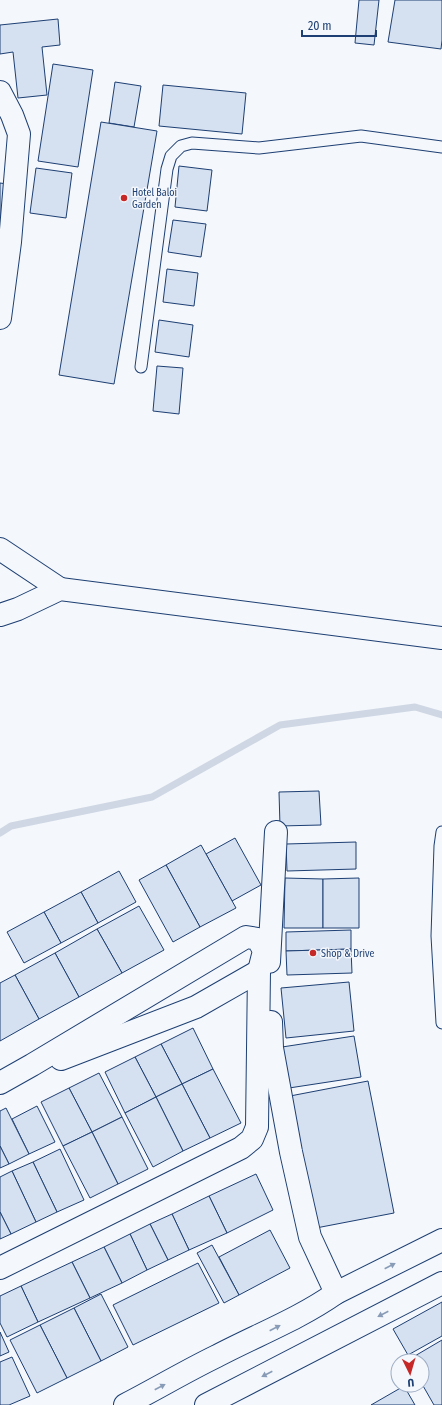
<svg xmlns="http://www.w3.org/2000/svg" width="442" height="1405" font-family="'Fira Sans Condensed',sans-serif">
  <style>
    .lines { fill: none; stroke-linecap: round; stroke-linejoin: round }
    .stream { stroke: #cfd7e4; stroke-width: 7 }
    .building { fill: #d5e0f0; stroke: #1d3f73 }
    .lane-casing { stroke: #1d3f73; stroke-width: 13 }
    .street-casing { stroke: #1d3f73; stroke-width: 24 }
    .lane { stroke: #f4f7fb; stroke-width: 11 }
    .street { stroke: #f4f7fb; stroke-width: 22 }
    .oneway { fill: #889bb7 }
    .poi-dot { fill: #c62828; stroke: #f4f7fb; stroke-width: 1.5 }
    .labels { text-anchor: middle; stroke-width: 3; stroke-linejoin: round; paint-order: stroke }
    .poi-label { font-size: 10px; fill: #1d3f73; stroke: #f4f7fb; text-anchor: start }
  </style>
  <rect width="100%" height="100%" fill="#f4f7fb"/>
  <g class="lines">
    <polyline class="stream" points="0,833 11,826 152,797 280,725 415,707 442,715"/>
  </g>
  <g class="building">
    <polygon points="359,0 379,0 374,45 355,43"/>
    <polygon points="395,0 442,0 442,40 441,49 388,42"/>
    <polygon points="58,19 60,45 42,47 47,95 18,98 13,52 0,54 0,25"/>
    <polygon points="53,64 93,70 78,167 38,161"/>
    <polygon points="115,82 141,86 134,127 109,123"/>
    <polygon points="163,85 246,93 242,134 159,126"/>
    <polygon points="101,122 157,131 114,384 59,375"/>
    <polygon points="179,166 212,170 207,211 175,207"/>
    <polygon points="36,168 72,173 66,218 30,213"/>
    <polygon points="0,183 7,184 1,228 0,227"/>
    <polygon points="173,220 206,224 201,257 168,252"/>
    <polygon points="167,269 198,273 194,306 163,302"/>
    <polygon points="159,320 193,325 189,357 155,352"/>
    <polygon points="157,366 183,368 179,414 153,411"/>
    <polygon points="319,791 321,825 280,826 279,792"/>
    <polygon points="235,838 261,885 232,901 206,854"/>
    <polygon points="356,842 356,869 287,871 286,844"/>
    <polygon points="201,845 236,908 200,927 166,865"/>
    <polygon points="166,865 200,927 173,942 139,880"/>
    <polygon points="119,871 136,902 98,923 81,892"/>
    <polygon points="285,878 323,879 323,928 284,928"/>
    <polygon points="359,878 359,928 323,928 323,879"/>
    <polygon points="81,892 98,923 61,943 44,912"/>
    <polygon points="139,906 164,950 122,973 97,929"/>
    <polygon points="44,912 61,943 24,963 7,932"/>
    <polygon points="97,929 122,973 79,997 55,953"/>
    <polygon points="351,930 351,949 286,951 286,932"/>
    <polygon points="351,949 352,973 287,975 286,951"/>
    <polygon points="55,953 79,997 39,1019 15,975"/>
    <polygon points="15,975 39,1019 0,1041 0,983"/>
    <polygon points="349,982 354,1031 286,1038 281,988"/>
    <polygon points="193,1028 213,1069 182,1084 161,1044"/>
    <polygon points="354,1036 361,1077 289,1088 282,1047"/>
    <polygon points="161,1044 182,1084 156,1097 135,1057"/>
    <polygon points="135,1057 156,1097 125,1113 105,1072"/>
    <polygon points="213,1069 241,1123 210,1138 182,1084"/>
    <polygon points="99,1073 122,1117 92,1132 69,1088"/>
    <polygon points="368,1081 394,1213 316,1228 290,1096"/>
    <polygon points="182,1084 210,1138 183,1151 156,1097"/>
    <polygon points="69,1088 92,1132 63,1146 41,1102"/>
    <polygon points="156,1097 183,1151 153,1167 125,1113"/>
    <polygon points="37,1106 55,1142 29,1154 12,1119"/>
    <polygon points="6,1108 29,1154 9,1164 0,1146 0,1111"/>
    <polygon points="122,1117 148,1169 118,1184 92,1132"/>
    <polygon points="92,1132 118,1184 90,1198 63,1146"/>
    <polygon points="0,1146 9,1164 0,1168"/>
    <polygon points="60,1149 84,1200 57,1212 33,1162"/>
    <polygon points="33,1162 57,1212 36,1222 12,1171"/>
    <polygon points="12,1171 36,1222 11,1234 0,1212 0,1177"/>
    <polygon points="256,1174 273,1210 227,1233 209,1196"/>
    <polygon points="209,1196 227,1233 189,1250 172,1214"/>
    <polygon points="0,1212 11,1234 0,1239"/>
    <polygon points="172,1214 189,1250 168,1260 150,1224"/>
    <polygon points="150,1224 168,1260 147,1270 130,1234"/>
    <polygon points="270,1230 290,1268 239,1295 219,1257"/>
    <polygon points="130,1234 147,1270 122,1283 104,1247"/>
    <polygon points="212,1245 239,1295 224,1303 197,1253"/>
    <polygon points="104,1247 122,1283 90,1298 72,1262"/>
    <polygon points="72,1262 90,1298 38,1322 21,1286"/>
    <polygon points="198,1263 219,1303 133,1345 113,1305"/>
    <polygon points="21,1286 38,1322 7,1337 0,1323 0,1296"/>
    <polygon points="101,1294 128,1347 101,1361 74,1308"/>
    <polygon points="442,1302 442,1336 408,1355 393,1329"/>
    <polygon points="74,1308 101,1361 67,1378 40,1325"/>
    <polygon points="40,1325 67,1378 37,1393 10,1340"/>
    <polygon points="0,1332 9,1352 0,1356"/>
    <polygon points="442,1340 442,1405 434,1405 422,1384 422,1361 409,1361 408,1360"/>
    <polygon points="12,1357 30,1396 9,1405 0,1405 0,1362"/>
    <polygon points="404,1386 415,1405 371,1405"/>
  </g>
  <g class="lines">
    <defs>
      <g id="lane">
        <polyline points="141,367 167,169 171,156 181,146 192,143 259,148 361,136 442,147"/>
        <polyline points="442,832 440,846 437,936 442,1023"/>
      </g>
      <g id="street">
        <polyline points="0,92 12,115 19,134 10,242 0,318"/>
        <polyline points="0,549 60,589"/>
        <polyline points="0,615 18,609 60,589 442,638"/>
        <polyline points="269,962 276,832"/>
        <polyline points="271,1022 272,1048 291,1152 310,1237 336,1293"/>
        <polyline points="61,1059 196,1007 259,971"/>
        <polyline points="0,1083 32,1065 246,937 258,939 264,951 259,971 257,1127 252,1139 241,1148 0,1268"/>
        <path d="M125 1405C156 1389 186 1371 217 1356 257 1335 299 1319 336 1293L442 1240"/>
        <polyline points="206,1405 442,1283"/>
      </g>
    </defs>
    <use href="#lane" class="lane-casing"/>
    <use href="#street" class="street-casing"/>
    <use href="#lane" class="lane"/>
    <use href="#street" class="street"/>
  </g>
  <defs><path id="oneway-solid" d="M-6-.8H1V-3.2L6.5 0L1 3.2V.8H-6Z"/></defs>
  <g class="oneway">
    <use href="#oneway-solid" transform="translate(390 1266) rotate(-27)"/>
    <use href="#oneway-solid" transform="translate(383 1314) rotate(153)"/>
    <use href="#oneway-solid" transform="translate(275 1328) rotate(-27)"/>
    <use href="#oneway-solid" transform="translate(267 1374) rotate(153)"/>
    <use href="#oneway-solid" transform="translate(160 1387) rotate(-28)"/>
  </g>
  <g class="poi-dot">
    <circle cx="124" cy="198" r="4"/>
    <circle cx="313" cy="953" r="4"/>
  </g>
  <g class="labels">
    <g class="poi-label">
      <text x="132" y="196">Hotel Baloi<tspan x="132" dy="12">Garden</tspan></text>
      <text x="321" y="957">Shop &amp; Drive</text>
    </g>
  </g>
  <g transform="translate(410 1373) rotate(175)"><circle r="19" fill="#f4f7fb" stroke="#9eadc5"/>
  <path d="M0-3L7 15L0 10L-7 15Z" fill="#c62828"/>
  <text y="-6" font-size="11" font-weight="bold" text-anchor="middle" fill="#1d3f73">U</text>
  </g>
  <path d="M302 30v6h74v-6" fill="none" stroke="#1d3f73" stroke-width="2"/>
  <text x="308" y="30" font-size="12" fill="#1d3f73" stroke="#f4f7fb" stroke-width="3" paint-order="stroke">20 m</text>
</svg>
